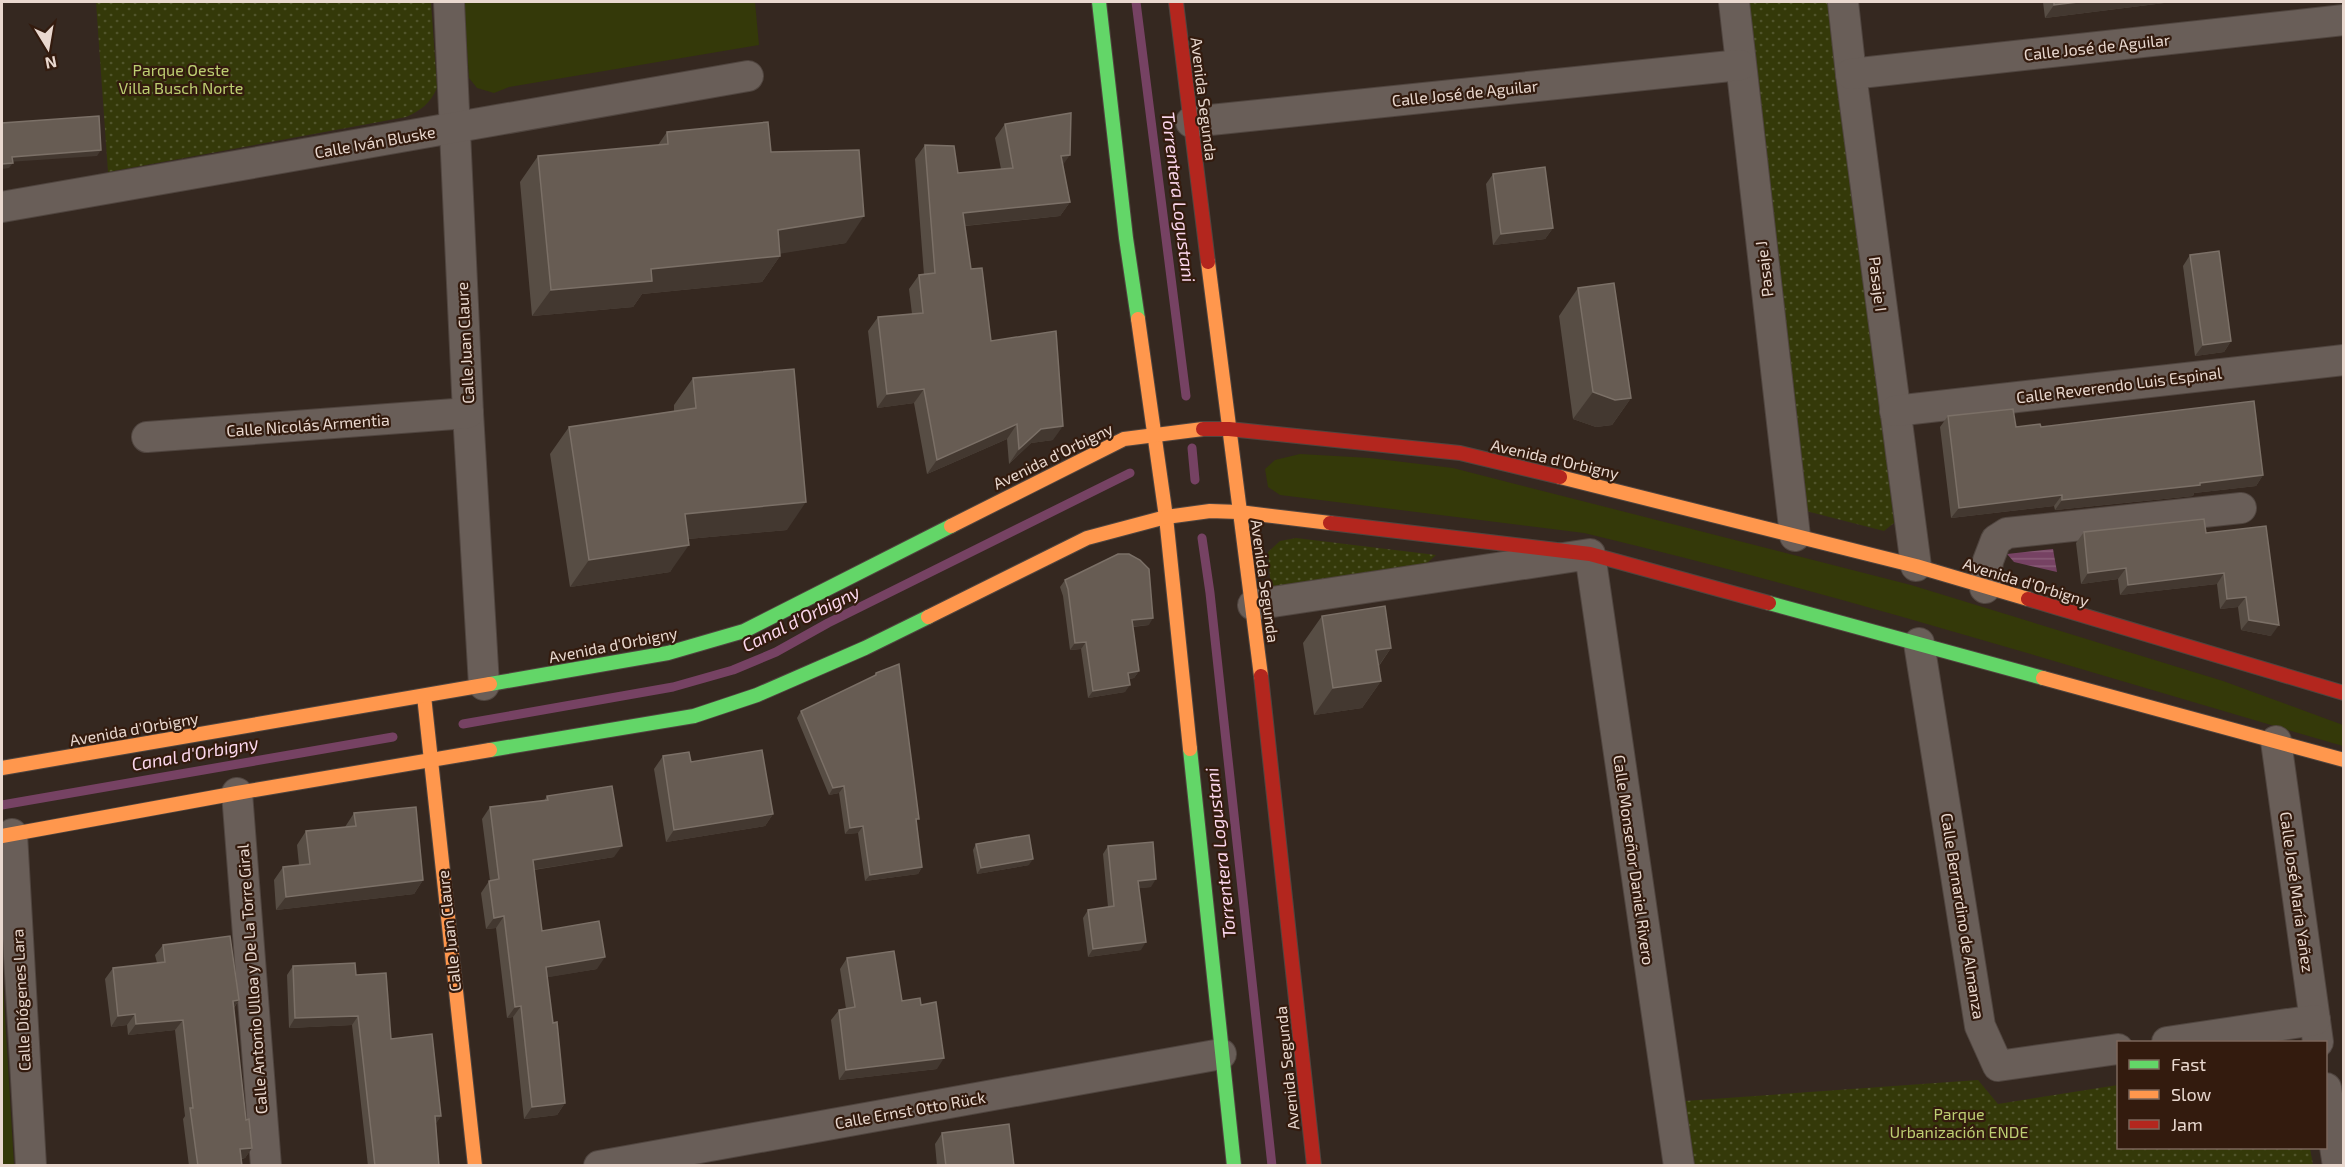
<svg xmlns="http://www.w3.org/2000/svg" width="2345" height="1167" font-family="'Exo 2',sans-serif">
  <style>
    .grass { fill: #343909 }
    .park { fill: url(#park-dots) }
    .water { fill: url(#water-rules) }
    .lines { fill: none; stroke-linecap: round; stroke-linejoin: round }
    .stream { stroke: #764263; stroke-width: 9 }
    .street-casing { stroke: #50453f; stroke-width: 32 }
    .fast-casing { stroke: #50453f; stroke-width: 16 }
    .slow-casing { stroke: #50453f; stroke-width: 16 }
    .jam-casing { stroke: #50453f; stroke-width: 16 }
    .street { stroke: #695e58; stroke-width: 30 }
    .fast { stroke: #63d668; stroke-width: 14 }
    .slow { stroke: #ff974d; stroke-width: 14 }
    .jam { stroke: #b3261e; stroke-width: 14 }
    .wall { fill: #574d44 }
    .shaded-wall { fill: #433830 }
    .building { fill: #675c53; stroke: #7b7067; stroke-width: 1.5 }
    .labels { text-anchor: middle; stroke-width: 4.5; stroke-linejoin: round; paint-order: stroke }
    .street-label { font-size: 16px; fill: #e9d8cf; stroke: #331b0e }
    .park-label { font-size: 16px; fill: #bdce72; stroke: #331b0e }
    .water-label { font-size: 18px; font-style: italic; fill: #fbd7ed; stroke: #331b0e }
  </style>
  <defs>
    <pattern id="park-dots" width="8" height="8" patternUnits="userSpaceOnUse" patternTransform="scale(1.5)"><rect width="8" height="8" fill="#343909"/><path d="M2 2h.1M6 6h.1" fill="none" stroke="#51552c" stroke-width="1.8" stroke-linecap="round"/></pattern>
    <pattern id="water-rules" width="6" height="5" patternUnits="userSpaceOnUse" patternTransform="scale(1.5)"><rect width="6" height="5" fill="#764263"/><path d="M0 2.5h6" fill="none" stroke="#8a5d78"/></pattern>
  </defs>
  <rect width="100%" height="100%" fill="#352820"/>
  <g class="grass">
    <polygon points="464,2 755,2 759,45 509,87 494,93 477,88 469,78"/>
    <path d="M1300 454 1370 458 1453 468 1911 585 2223 681 2343 725V746C2091 673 1840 594 1584 533L1280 495 1268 487 1265 469 1275 460Z"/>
    <polygon points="2,968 14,1165 2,1165"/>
  </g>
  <g class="park">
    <path d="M96 2H431L437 88C430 104 421 110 406 117L108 172Z"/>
    <polygon points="1749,2 1834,2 1894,523 1884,531 1806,511"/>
    <polygon points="1296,538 1436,555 1425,565 1271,589 1268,552 1280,541"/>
    <polygon points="1978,1080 1998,1104 2118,1085 2118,1148 2310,1148 2313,1165 1694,1165 1684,1101"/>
  </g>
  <polygon class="water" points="2053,549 2057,572 2014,562 2007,554"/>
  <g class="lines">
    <g class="stream">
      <polyline points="1136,2 1186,396"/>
      <polyline points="1192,448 1195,480"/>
      <polyline points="1202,538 1210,593 1272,1166"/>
      <polyline points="463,724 673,687 733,670 776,652 828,623 1130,473"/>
      <polyline points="2,805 393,737"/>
    </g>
    <defs>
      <g id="street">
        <polyline points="449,2 468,413 484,685"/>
        <polyline points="1734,2 1795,536"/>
        <polyline points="1843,2 1851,74 1916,566"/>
        <polyline points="1851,74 2344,20"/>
        <polyline points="1191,122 1740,65"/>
        <polyline points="2,207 748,76"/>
        <polyline points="1895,411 2344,360"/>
        <polyline points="147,437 468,413"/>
        <polyline points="1985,588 1988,561 1996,540 2007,533 2241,508"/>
        <polyline points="1253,605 1590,554 1679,1166"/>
        <polyline points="1919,643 1980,1026 1998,1066 2118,1049"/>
        <polyline points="2276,741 2318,1042"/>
        <polyline points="237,793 266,1166"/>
        <polyline points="12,834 31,1166"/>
        <polyline points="2167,1042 2315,1020"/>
        <polyline points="2326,1088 2338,1166"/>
        <polyline points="599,1166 1221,1054"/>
      </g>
      <g id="fast">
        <polyline points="1099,2 1126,238 1138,319"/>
        <polyline points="1769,603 2043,678"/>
        <polyline points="490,684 668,653 744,631 951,526"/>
        <polyline points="1190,749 1234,1166"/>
        <polyline points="490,750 694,716 757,695 865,648 928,617"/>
      </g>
      <g id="slow">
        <polyline points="1208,262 1261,676"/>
        <polyline points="1138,319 1166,517 1190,749"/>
        <polyline points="1560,477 1916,566 2028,599"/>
        <polyline points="951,526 1124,439 1203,429"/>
        <polyline points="928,617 1087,538 1166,517 1210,511 1239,512 1330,523"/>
        <polyline points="2043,678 2344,760"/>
        <polyline points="424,696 475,1166"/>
        <polyline points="2,768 490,684"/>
        <polyline points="2,836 237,793 490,750"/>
      </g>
      <g id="jam">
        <polyline points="1176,2 1208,262"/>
        <polyline points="1203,429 1229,429 1460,453 1560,477"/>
        <polyline points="1330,523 1590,554 1769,603"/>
        <polyline points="2028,599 2344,693"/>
        <polyline points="1261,676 1314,1166"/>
      </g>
    </defs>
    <use href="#street" class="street-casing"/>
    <use href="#fast" class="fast-casing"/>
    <use href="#slow" class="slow-casing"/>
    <use href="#jam" class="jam-casing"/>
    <use href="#street" class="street"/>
    <use href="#fast" class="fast"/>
    <use href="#slow" class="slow"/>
    <use href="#jam" class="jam"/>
  </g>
  <g class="wall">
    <polygon points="2043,2 2172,2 2045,18"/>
    <polygon points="1005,124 1063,165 1070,202 1060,216 965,226 971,269 991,341 1053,440 1031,443 1009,464 1007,439 927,474 914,403 877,408 868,331 878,317 912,314 909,289 919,275 924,275 915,159 925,145 958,173 1001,169 995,138"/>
    <polygon points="667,132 771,152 846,243 780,253 780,256 762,282 642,294 633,307 532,316 520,182 538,156 658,145"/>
    <polygon points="1493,174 1553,228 1545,239 1493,245 1486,184"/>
    <polygon points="2190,255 2231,341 2224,352 2195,356 2183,266"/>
    <polygon points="1578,288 1631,398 1612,425 1596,427 1573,419 1559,316"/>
    <polygon points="693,378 787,530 688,539 670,572 570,587 550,454 569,427 674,411 674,405"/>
    <polygon points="1948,416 2016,427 2041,427 2263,475 2256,486 2194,493 2193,496 2055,510 2054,506 1951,518 1940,427"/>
    <polygon points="2084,532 2206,533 2271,636 2241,630 2238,607 2220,609 2217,584 2120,595 2118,579 2081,584 2076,543"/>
    <polygon points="1065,580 1149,625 1133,627 1139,671 1134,678 1129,679 1125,692 1088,698 1081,649 1070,650 1063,596 1060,587"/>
    <polygon points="1322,616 1391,648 1379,666 1381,681 1362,708 1314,715 1303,643"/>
    <polygon points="876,673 916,823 922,867 918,874 865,881 858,833 845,834 839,793 829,795 797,718 801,711 873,677"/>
    <polygon points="663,756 691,762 773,814 765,826 666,842 654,769"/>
    <polygon points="547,796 614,857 534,870 542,931 597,969 547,977 553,1023 565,1103 557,1115 524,1119 513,1017 507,1018 496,928 486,929 481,893 489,881 490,881 482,819 490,807 544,801"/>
    <polygon points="354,813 423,880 414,894 276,910 274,880 283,867 299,865 297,845 306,831 345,827"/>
    <polygon points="976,844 1029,865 977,874 973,850"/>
    <polygon points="1108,846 1151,887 1139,888 1141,950 1088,957 1083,918 1088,910 1108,907 1103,854"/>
    <polygon points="163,945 239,1000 234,1008 246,1120 252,1148 245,1158 242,1159 242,1166 189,1166 183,1119 185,1116 175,1030 128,1035 127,1025 111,1027 105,979 113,968 157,963 155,955"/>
    <polygon points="847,958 902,1001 937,1069 839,1080 831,1020 839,1010 846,1009 840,969"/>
    <polygon points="293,966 356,975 391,1039 441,1116 436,1123 439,1166 368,1166 352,1025 289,1028 287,975"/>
    <polygon points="942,1133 1014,1166 937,1166 935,1144"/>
  </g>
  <g class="shaded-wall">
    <polygon points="2078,2 2172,2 2045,18 2054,5"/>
    <polygon points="101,150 97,156 8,162 12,157"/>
    <polygon points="1070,155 1060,169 1061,156"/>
    <polygon points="13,163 9,168 2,169 2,164"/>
    <polygon points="1070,202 1060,216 953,227 963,213"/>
    <polygon points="864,216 846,243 760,257 778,230"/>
    <polygon points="1553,228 1545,239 1493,245 1501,234"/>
    <polygon points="780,256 762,282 642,294 633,307 532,316 551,290 651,269"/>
    <polygon points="2231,341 2224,352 2195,356 2203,345"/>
    <polygon points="924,389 914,403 877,408 887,394"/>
    <polygon points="1593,392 1631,398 1612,425 1596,427 1573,419"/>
    <polygon points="1017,424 1007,439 927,474 937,460"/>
    <polygon points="1063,426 1053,440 1031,443 1009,464 1019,449 1041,429"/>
    <polygon points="2263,475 2256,486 2194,493 2193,496 2055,510 2062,500"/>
    <polygon points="2062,495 2054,506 1951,518 1959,508"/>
    <polygon points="806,502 787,530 666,541 685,514"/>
    <polygon points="689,545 670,572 570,587 589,560"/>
    <polygon points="2126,568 2118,579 2081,584 2088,573"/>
    <polygon points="2224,573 2217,584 2120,595 2128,585"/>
    <polygon points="2246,597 2238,607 2220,609 2227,599"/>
    <polygon points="1153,618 1149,625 1127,627 1132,620"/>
    <polygon points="2249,620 2279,625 2271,636 2241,630"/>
    <polygon points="1086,642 1081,649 1070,650 1075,643"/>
    <polygon points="1391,648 1372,675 1376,650"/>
    <polygon points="1139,671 1134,678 1123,680 1128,673"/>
    <polygon points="1381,681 1362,708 1314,715 1333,688"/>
    <polygon points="1130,685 1125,692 1088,698 1093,691"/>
    <polygon points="844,786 839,793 829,795 833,788"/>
    <polygon points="773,814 765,826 666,842 674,830"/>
    <polygon points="863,826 858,833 845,834 850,828"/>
    <polygon points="622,846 614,857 525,871 533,860"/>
    <polygon points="1033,859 1029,865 977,874 981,868"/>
    <polygon points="922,867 918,874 865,881 870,875"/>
    <polygon points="1156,879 1151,887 1132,889 1138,881"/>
    <polygon points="423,880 414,894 276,910 286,897"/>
    <polygon points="504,916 496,928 486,929 494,918"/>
    <polygon points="1146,942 1141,950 1088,957 1093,949"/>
    <polygon points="605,957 597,969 538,979 546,967"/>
    <polygon points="239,1000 232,1010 233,1001"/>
    <polygon points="521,1006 513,1017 507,1018 515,1007"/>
    <polygon points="135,1014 127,1025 111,1027 118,1016"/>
    <polygon points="358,1016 352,1025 289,1028 295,1018"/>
    <polygon points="183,1020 175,1030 128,1035 136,1024"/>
    <polygon points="944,1058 937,1069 839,1080 846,1070"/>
    <polygon points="565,1103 557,1115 524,1119 532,1107"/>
    <polygon points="435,1116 441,1116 435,1125"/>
    <polygon points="252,1148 245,1158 233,1160 240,1149"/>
  </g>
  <g class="building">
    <polygon points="2054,2 2078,2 2054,5"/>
    <polygon points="1071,113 1070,155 1061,156 1070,202 963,213 971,269 982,268 991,341 1056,331 1063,426 1041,429 1019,449 1017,424 937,460 924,389 887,394 878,317 923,313 919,275 935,273 925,145 954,146 958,173 1013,168 1005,124"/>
    <polygon points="99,116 101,150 12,157 13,163 2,164 2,123"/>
    <polygon points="768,122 771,152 859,150 864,216 778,230 780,256 651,269 652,281 551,290 538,156 668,144 667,132"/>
    <polygon points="1545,167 1553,228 1501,234 1493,174"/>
    <polygon points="2219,251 2231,341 2203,345 2190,255"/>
    <polygon points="1614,283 1631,398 1615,400 1593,392 1578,288"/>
    <polygon points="794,369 806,502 685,514 689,545 589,560 569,427 696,408 693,378"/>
    <polygon points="2254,401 2263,475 2200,483 2200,485 2062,500 2062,495 1959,508 1948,416 2013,409 2016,427 2040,424 2041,427"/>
    <polygon points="2204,519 2206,533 2266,526 2279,625 2249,620 2246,597 2227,599 2224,573 2128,585 2126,568 2088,573 2084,532"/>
    <polygon points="1118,554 1129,554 1140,560 1149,569 1153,618 1132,620 1139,671 1128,673 1130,685 1093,691 1086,642 1075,643 1068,589 1065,580"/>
    <polygon points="1385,606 1391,648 1376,650 1381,681 1333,688 1322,616"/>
    <polygon points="899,664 919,819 916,819 922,867 870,875 863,826 850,828 844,786 833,788 801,711 876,675 876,673"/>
    <polygon points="762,750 773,814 674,830 663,756 689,752 691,762"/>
    <polygon points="612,786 622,846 533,860 542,931 599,921 605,957 546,967 553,1023 557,1022 565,1103 532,1107 521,1006 515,1007 504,916 494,918 489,881 499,879 490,807 548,800 547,796"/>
    <polygon points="416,807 423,880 286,897 283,867 310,864 306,831 356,826 354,813"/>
    <polygon points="1029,835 1033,859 981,868 976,844"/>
    <polygon points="1153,842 1156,879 1138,881 1146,942 1093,949 1088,910 1114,906 1108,846"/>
    <polygon points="230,936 239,1000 233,1001 246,1120 249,1119 252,1148 240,1149 242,1166 198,1166 190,1108 193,1108 183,1020 136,1024 135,1014 118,1016 113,968 165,962 163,945"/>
    <polygon points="894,951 902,1001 920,998 921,1005 936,1002 944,1058 846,1070 839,1010 855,1007 847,958"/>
    <polygon points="355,963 356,975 386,973 391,1039 432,1034 441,1116 435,1116 439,1166 375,1166 358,1016 295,1018 293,966"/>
    <polygon points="1009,1124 1014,1166 946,1166 942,1133"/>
  </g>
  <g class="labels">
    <g class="street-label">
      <text transform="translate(2097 47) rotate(-6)" y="6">Calle José de Aguilar</text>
      <text transform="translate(1465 93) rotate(-6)" y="6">Calle José de Aguilar</text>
      <text transform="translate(1204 99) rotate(83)" y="6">Avenida Segunda</text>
      <text transform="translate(375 142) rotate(-10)" y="6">Calle Iván Bluske</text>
      <text transform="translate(1764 269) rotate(-97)" y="6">Pasaje J</text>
      <text transform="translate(1878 284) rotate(83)" y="6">Pasaje I</text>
      <text transform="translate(465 343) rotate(-93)" y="6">Calle Juan Claure</text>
      <text transform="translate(2119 385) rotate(-7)" y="6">Calle Reverendo Luis Espinal</text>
      <text transform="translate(308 425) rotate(-4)" y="6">Calle Nicolás Armentia</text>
      <text transform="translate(1053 456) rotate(-26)" y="6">Avenida d'Orbigny</text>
      <text transform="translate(1555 459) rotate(13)" y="6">Avenida d'Orbigny</text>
      <text transform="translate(1265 581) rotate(82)" y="6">Avenida Segunda</text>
      <text transform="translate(2026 582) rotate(17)" y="6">Avenida d'Orbigny</text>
      <text transform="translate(613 645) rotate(-11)" y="6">Avenida d'Orbigny</text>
      <text transform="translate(134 729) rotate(-10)" y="6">Avenida d'Orbigny</text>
      <text transform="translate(1634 860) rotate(82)" y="6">Calle Monseñor Daniel Rivero</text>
      <text transform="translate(2297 892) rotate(82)" y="6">Calle José María Yañez</text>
      <text transform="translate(1963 916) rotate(81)" y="6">Calle Bernardino de Almanza</text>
      <text transform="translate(449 931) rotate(-96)" y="6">Calle Juan Claure</text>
      <text transform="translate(252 979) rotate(-94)" y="6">Calle Antonio Ulloa y De La Torre Giral</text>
      <text transform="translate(21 1000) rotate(-93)" y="6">Calle Diógenes Lara</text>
      <text transform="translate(1287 1068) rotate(-96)" y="6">Avenida Segunda</text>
      <text transform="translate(910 1110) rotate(-10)" y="6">Calle Ernst Otto Rück</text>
    </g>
    <g class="park-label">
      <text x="181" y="76">Parque Oeste<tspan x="181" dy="18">Villa Busch Norte</tspan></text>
      <text x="1959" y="1120">Parque<tspan x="1959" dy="18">Urbanización ENDE</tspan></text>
    </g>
    <g class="water-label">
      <text transform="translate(1178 197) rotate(83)" y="6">Torrentera Logustani</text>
      <text transform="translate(801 619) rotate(-26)" y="6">Canal d'Orbigny</text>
      <text transform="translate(195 754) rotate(-10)" y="6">Canal d'Orbigny</text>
      <text transform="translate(1221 853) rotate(-96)" y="6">Torrentera Logustani</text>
    </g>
  </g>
  <rect width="2345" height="1167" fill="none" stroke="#e9d8cf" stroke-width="6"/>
  <rect x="2117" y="1041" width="210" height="108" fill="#331b0e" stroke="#7c675b" stroke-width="1.5"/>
  <rect x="2129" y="1060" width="30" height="9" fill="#63d668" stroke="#7c675b" stroke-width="1.5"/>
  <text x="2171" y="1071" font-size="18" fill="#e9d8cf">Fast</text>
  <rect x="2129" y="1090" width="30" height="9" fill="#ff974d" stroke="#7c675b" stroke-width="1.5"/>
  <text x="2171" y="1101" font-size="18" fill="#e9d8cf">Slow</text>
  <rect x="2129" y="1120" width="30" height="9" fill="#b3261e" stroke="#7c675b" stroke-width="1.5"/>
  <text x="2171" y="1131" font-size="18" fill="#e9d8cf">Jam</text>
  <g transform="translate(48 48) rotate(169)" stroke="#331b0e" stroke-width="4.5" paint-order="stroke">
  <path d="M0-4.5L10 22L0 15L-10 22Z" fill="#e9d8cf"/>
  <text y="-9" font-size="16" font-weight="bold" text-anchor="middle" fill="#e9d8cf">N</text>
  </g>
</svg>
